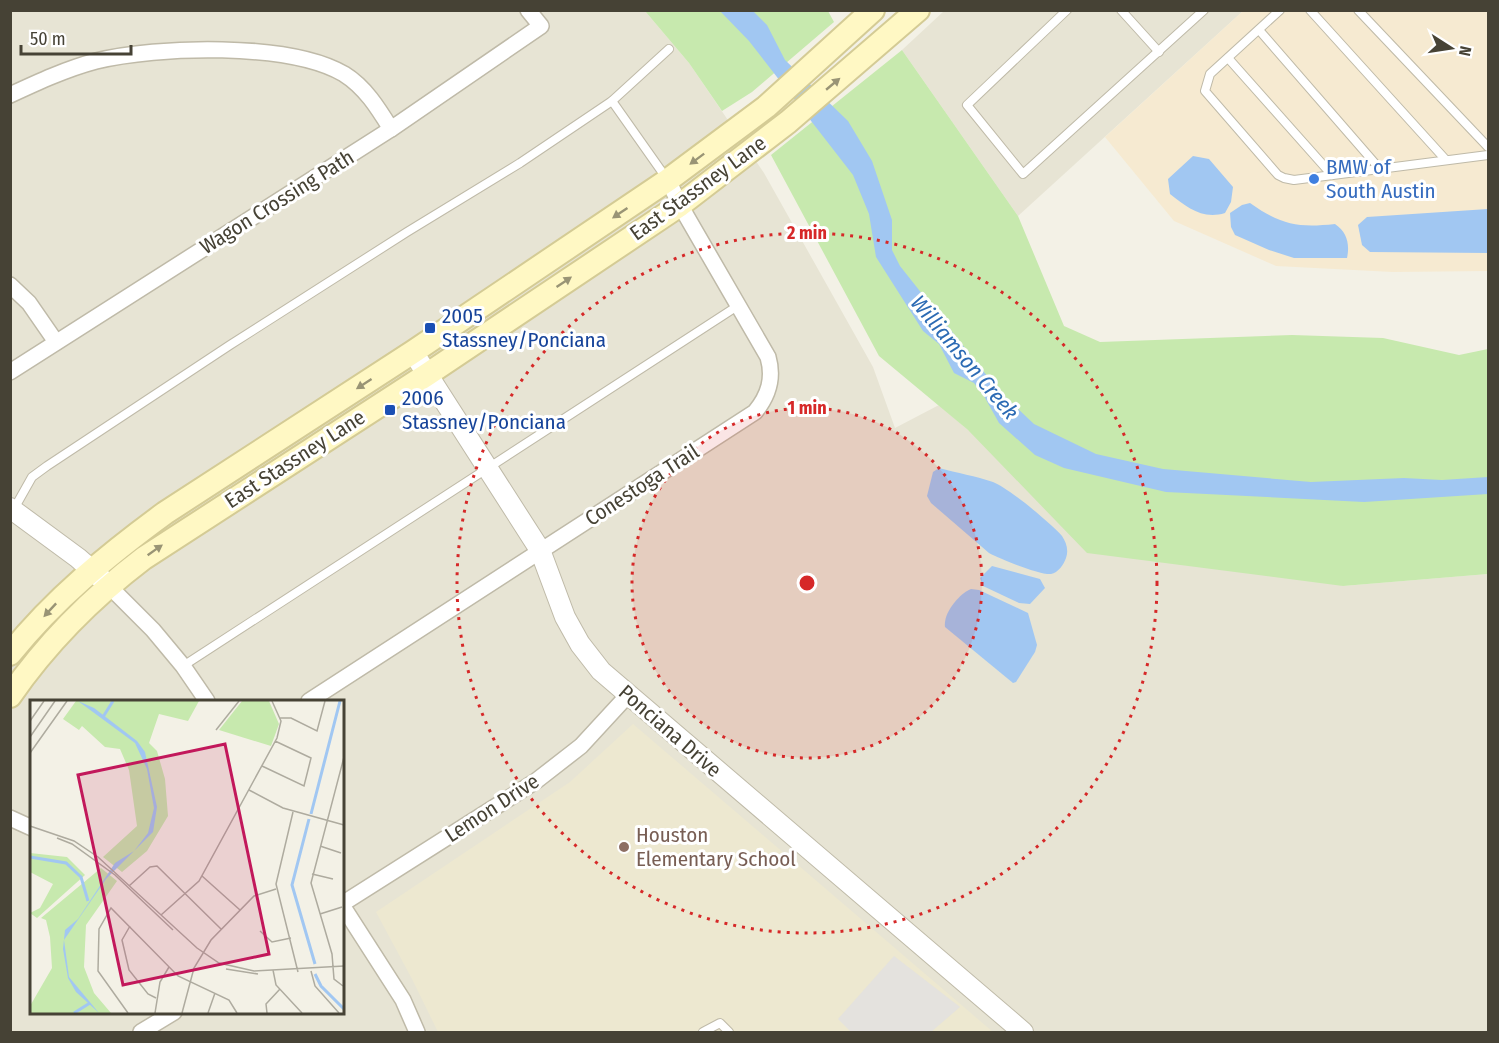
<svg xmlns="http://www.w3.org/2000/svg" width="1499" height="1043" font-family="'Fira Sans Condensed',sans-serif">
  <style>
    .residential { fill: #e7e4d4; fill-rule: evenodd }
    .commercial { fill: #f6ead1 }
    .education { fill: #ede8d0 }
    .green { fill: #c7e9ae }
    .parking { fill: #e4e2de }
    .water { fill: #a1c7f2 }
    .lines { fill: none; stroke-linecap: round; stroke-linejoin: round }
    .service-casing { stroke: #bfbaa8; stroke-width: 10 }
    .minor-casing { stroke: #bfbaa8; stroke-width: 18 }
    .tertiary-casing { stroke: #bfbaa8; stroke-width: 22 }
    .secondary-casing { stroke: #d4cb95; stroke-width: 26 }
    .service { stroke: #fff; stroke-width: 8 }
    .minor { stroke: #fff; stroke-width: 15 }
    .tertiary { stroke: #fff; stroke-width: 20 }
    .secondary { stroke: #fff8c4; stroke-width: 22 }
    .oneway { fill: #999475 }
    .ring { fill: none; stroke: #d62828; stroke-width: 3; stroke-dasharray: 3 6 }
    .shop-dot { fill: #3f7fe0; stroke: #fff; stroke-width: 2 }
    .transit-dot { fill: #1a4fb4; stroke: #fff; stroke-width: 2 }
    .education-dot { fill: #8d6e63; stroke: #fff; stroke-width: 2 }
    .labels { text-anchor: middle; stroke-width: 6; stroke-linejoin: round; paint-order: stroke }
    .shop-label { font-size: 21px; fill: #366cbe; stroke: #fff; text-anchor: start }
    .street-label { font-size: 21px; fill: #464235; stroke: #fff }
    .transit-label { font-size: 21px; fill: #164399; stroke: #fff; text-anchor: start }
    .education-label { font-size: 21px; fill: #785e54; stroke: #fff; text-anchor: start }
    .water-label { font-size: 22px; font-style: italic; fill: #2c6bb4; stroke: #fff }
    .inset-river { fill: none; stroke: #a1c7f2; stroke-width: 3 }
    .inset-road { fill: none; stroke: #aeab9f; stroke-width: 1.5 }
    .view { fill: #c2185b; fill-opacity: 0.15; stroke: #c2185b; stroke-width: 3 }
    .inset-edge { fill: none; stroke: #464235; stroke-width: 3 }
    .centre { fill: #d62828; stroke: #fff; stroke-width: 3 }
    .ring-label { font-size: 18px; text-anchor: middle; font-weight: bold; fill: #d62828; stroke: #fff; stroke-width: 6; stroke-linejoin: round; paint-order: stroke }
  </style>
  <rect width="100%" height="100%" fill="#f3f1e6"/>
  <g class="residential">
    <path d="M10 11H645L689 63 764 173 873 367 895 428 939 405 968 430 1343 586 1488 574V1032H11ZM32 701H342V1012H32Z"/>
    <polygon points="944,11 1243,11 1018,216 902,50"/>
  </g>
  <polygon class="commercial" points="1243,11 1488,11 1488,271 1393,272 1276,266 1174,221 1105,137"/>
  <polygon class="education" points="633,724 993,1032 438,1032 412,979 376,912 570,782"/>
  <g class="green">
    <polygon points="645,11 828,11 834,22 752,92 722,111 689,63"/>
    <polygon points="902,50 1018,216 1064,326 1100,342 1292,335 1383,338 1459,355 1488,349 1488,574 1343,586 1087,553 968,430 879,356 771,155"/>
  </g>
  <polygon class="parking" points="894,956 960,1007 931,1032 851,1032 838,1019"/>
  <g class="water">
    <polygon points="720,11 753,11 767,25 785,60 848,121 872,161 892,220 892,250 900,266 999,391 1034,424 1096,454 1163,469 1311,482 1404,478 1442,480 1488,477 1488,494 1364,502 1166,492 1064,468 1035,455 999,423 984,396 974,383 954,373 939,344 923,331 876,257 869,214 853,175 749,41"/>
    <path d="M1193 156 1209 159 1233 187 1231 202 1225 213C1202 220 1187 207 1170 194L1168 179Z"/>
    <path d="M1250 203C1281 225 1298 228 1335 224 1347 232 1350 244 1347 258H1294L1269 250 1235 235 1231 227 1230 213 1242 205Z"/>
    <polygon points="1488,209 1488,253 1370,252 1362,245 1358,225 1367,217"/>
    <path d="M939 468C957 473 976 476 993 482 1007 487 1052 524 1062 536 1066 542 1069 550 1066 558 1064 564 1058 573 1051 574 1040 575 1000 559 989 553L931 503 927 496 933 472Z"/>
    <polygon points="992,566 1040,579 1045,588 1030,604 1019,603 983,586 980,578"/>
    <path d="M971 589 979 590 1028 613 1037 645 1035 652 1016 682 1013 683 945 627C943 613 959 594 971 589Z"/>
  </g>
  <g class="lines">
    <defs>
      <g id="service">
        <polyline points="1067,10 967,105 1023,174 1204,10"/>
        <polyline points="1121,10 1159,52"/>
        <polyline points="1280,10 1210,74 1205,91 1278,175 1284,178 1294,180 1488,155"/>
        <polyline points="1310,10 1445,159"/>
        <polyline points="1358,10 1488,147"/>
        <polyline points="1259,30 1379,168"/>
        <polyline points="1228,58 1332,175"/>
        <polyline points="612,101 667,179"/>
        <polyline points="14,509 32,477 47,466 230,345 407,232 520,163 612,101 669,49"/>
        <polyline points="183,666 739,305"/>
        <polyline points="703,1032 720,1023 729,1032"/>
      </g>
      <g id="minor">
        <path d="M10 95C38 82 66 69 96 61 157 46 289 42 344 74 365 87 378 108 391 129"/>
        <polyline points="10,285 29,303 56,342"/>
        <polyline points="10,372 391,129 541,26 528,10"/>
        <polyline points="109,586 153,630 183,666 207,701"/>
        <path d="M309 701 755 412C769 395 774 378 768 357L680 205 668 180"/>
        <polyline points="10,818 32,828"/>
        <polyline points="342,904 536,781 581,746 628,695"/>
        <polyline points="342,905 403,1000 417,1032"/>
        <polyline points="141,1032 174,1012"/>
      </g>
      <g id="tertiary">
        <polyline points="413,352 540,550 565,617 580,644 601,671 1023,1032"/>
        <polyline points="10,508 78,558 103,580"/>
      </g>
      <g id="secondary">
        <path d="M10 654C54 599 109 554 165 513L413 352 668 180 766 107 873 10"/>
        <path d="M10 696C46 644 94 596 144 558L428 374 680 205 788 122 918 10"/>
      </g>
    </defs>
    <use href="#service" class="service-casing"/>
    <use href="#minor" class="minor-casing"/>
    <use href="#tertiary" class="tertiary-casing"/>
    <use href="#secondary" class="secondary-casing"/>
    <use href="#service" class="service"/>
    <use href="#minor" class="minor"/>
    <use href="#tertiary" class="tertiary"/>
    <use href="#secondary" class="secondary"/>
  </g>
  <defs><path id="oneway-solid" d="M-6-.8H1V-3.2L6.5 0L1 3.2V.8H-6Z" transform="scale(1.5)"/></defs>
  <g class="oneway">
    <use href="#oneway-solid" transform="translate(833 84) rotate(-40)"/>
    <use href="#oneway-solid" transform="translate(697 159) rotate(143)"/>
    <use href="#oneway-solid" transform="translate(620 213) rotate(146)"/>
    <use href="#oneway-solid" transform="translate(564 282) rotate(-34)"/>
    <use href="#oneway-solid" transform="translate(364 384) rotate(147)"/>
    <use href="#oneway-solid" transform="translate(155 550) rotate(-35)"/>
    <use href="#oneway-solid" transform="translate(50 610) rotate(133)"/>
  </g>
  <circle cx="807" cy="583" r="175" fill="#d62828" fill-opacity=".12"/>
  <g class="ring">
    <circle cx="807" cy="583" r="175"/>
    <circle cx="807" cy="583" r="350"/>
  </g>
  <circle class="shop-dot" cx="1314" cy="179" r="6"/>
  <g class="transit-dot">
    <rect x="424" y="322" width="12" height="12" rx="3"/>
    <rect x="384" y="404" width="12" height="12" rx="3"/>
  </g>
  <circle class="education-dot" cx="624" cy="847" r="6"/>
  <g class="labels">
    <g class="shop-label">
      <text x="1326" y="174">BMW of<tspan x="1326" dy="24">South Austin</tspan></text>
    </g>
    <g class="street-label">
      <text transform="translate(698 188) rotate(-36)" y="7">East Stassney Lane</text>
      <text transform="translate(277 202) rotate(-32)" y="7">Wagon Crossing Path</text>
      <text transform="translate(295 459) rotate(-33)" y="7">East Stassney Lane</text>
      <text transform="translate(642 485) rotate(-33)" y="7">Conestoga Trail</text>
      <text transform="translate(670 731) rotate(41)" y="7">Ponciana Drive</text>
      <text transform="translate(492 808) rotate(-33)" y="7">Lemon Drive</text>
    </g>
    <g class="transit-label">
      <text x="442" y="323">2005<tspan x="442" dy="24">Stassney/Ponciana</tspan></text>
      <text x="402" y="405">2006<tspan x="402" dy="24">Stassney/Ponciana</tspan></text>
    </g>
    <g class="education-label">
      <text x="636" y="842">Houston<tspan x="636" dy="24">Elementary School</tspan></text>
    </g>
    <g class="water-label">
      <text transform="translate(965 357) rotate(50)" y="8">Williamson Creek</text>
    </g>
  </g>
  <g transform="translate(30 700)">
    <rect width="314" height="314" fill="#f3f1e6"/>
    <path d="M46 1H169L158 21 129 14 119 43 127 51 135 79 138 116 117 151 92 172 73 157 107 126 99 70 90 49 75 47 52 26 49 30 33 19ZM212 1H239L249 24 241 46 189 30ZM0 153 37 157 55 175 7 218 0 213 10 208 23 184 0 172ZM71 168 87 181 56 225 54 267 64 293 81 313H0V306L22 268 20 237 16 220 11 218Z" fill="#c7e9ae"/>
    <path d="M48 1 64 8 107 41 115 52 127 107 123 132 76 179 34 240 39 277 69 313 46 292 38 278 33 249 35 230 48 219 85 163 104 151 118 133 124 108 117 69 105 43Z" fill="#a1c7f2"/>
    <path class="inset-river" d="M73 17 83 1M281 114 310 1M279 119 262 185 285 264M0 157 36 163 51 177 58 201M285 274 291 286 314 309M44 313 60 303"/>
    <path class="inset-road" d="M250 18H261L287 31 295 1M0 21 14 1M186 30 209 1M0 37 25 1M0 53 37 1M232 66 274 86 281 58 245 41M219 90 253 108 314 125M263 112 246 184 268 272M0 126 44 141 68 157 167 248 189 263 224 271 314 266M27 138 42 144 85 175 143 230M290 146 311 153M282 174 303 179M172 176 210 210M99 186 120 167 127 166 191 229M290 214 312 207M131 215 169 181 247 38 251 21 242 1M100 226 92 240 99 270 118 294 126 298M230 231 242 242 261 238M196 269 228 274M243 270 246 285 272 313M281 271 285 286 309 313M313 286 304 279 302 254 281 183 314 57M98 313 68 271 69 229 81 208 148 276 199 300 207 313M125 313 130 282 139 267M152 313 164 268 181 240 224 196 246 189M178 313 185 293M237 313 236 304 250 289"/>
    <path class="view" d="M195 44 239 254 93 285 48 75Z"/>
    <rect width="314" height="314" class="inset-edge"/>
  </g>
  <circle cx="807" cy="583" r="9" class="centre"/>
  <g class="ring-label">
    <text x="807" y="239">2 min</text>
    <text x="807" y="414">1 min</text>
  </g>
  <rect width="1499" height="1043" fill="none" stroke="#464235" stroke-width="24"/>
  <g transform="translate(1451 48) rotate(102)" stroke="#ffffff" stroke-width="4.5" paint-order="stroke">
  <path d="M0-4.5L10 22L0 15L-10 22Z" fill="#464235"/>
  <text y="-9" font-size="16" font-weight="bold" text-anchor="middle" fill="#464235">N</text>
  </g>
  <path d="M21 45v9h110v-9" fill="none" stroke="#464235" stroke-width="3"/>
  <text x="30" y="45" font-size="18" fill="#464235" stroke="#ffffff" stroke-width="4.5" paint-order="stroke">50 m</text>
</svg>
